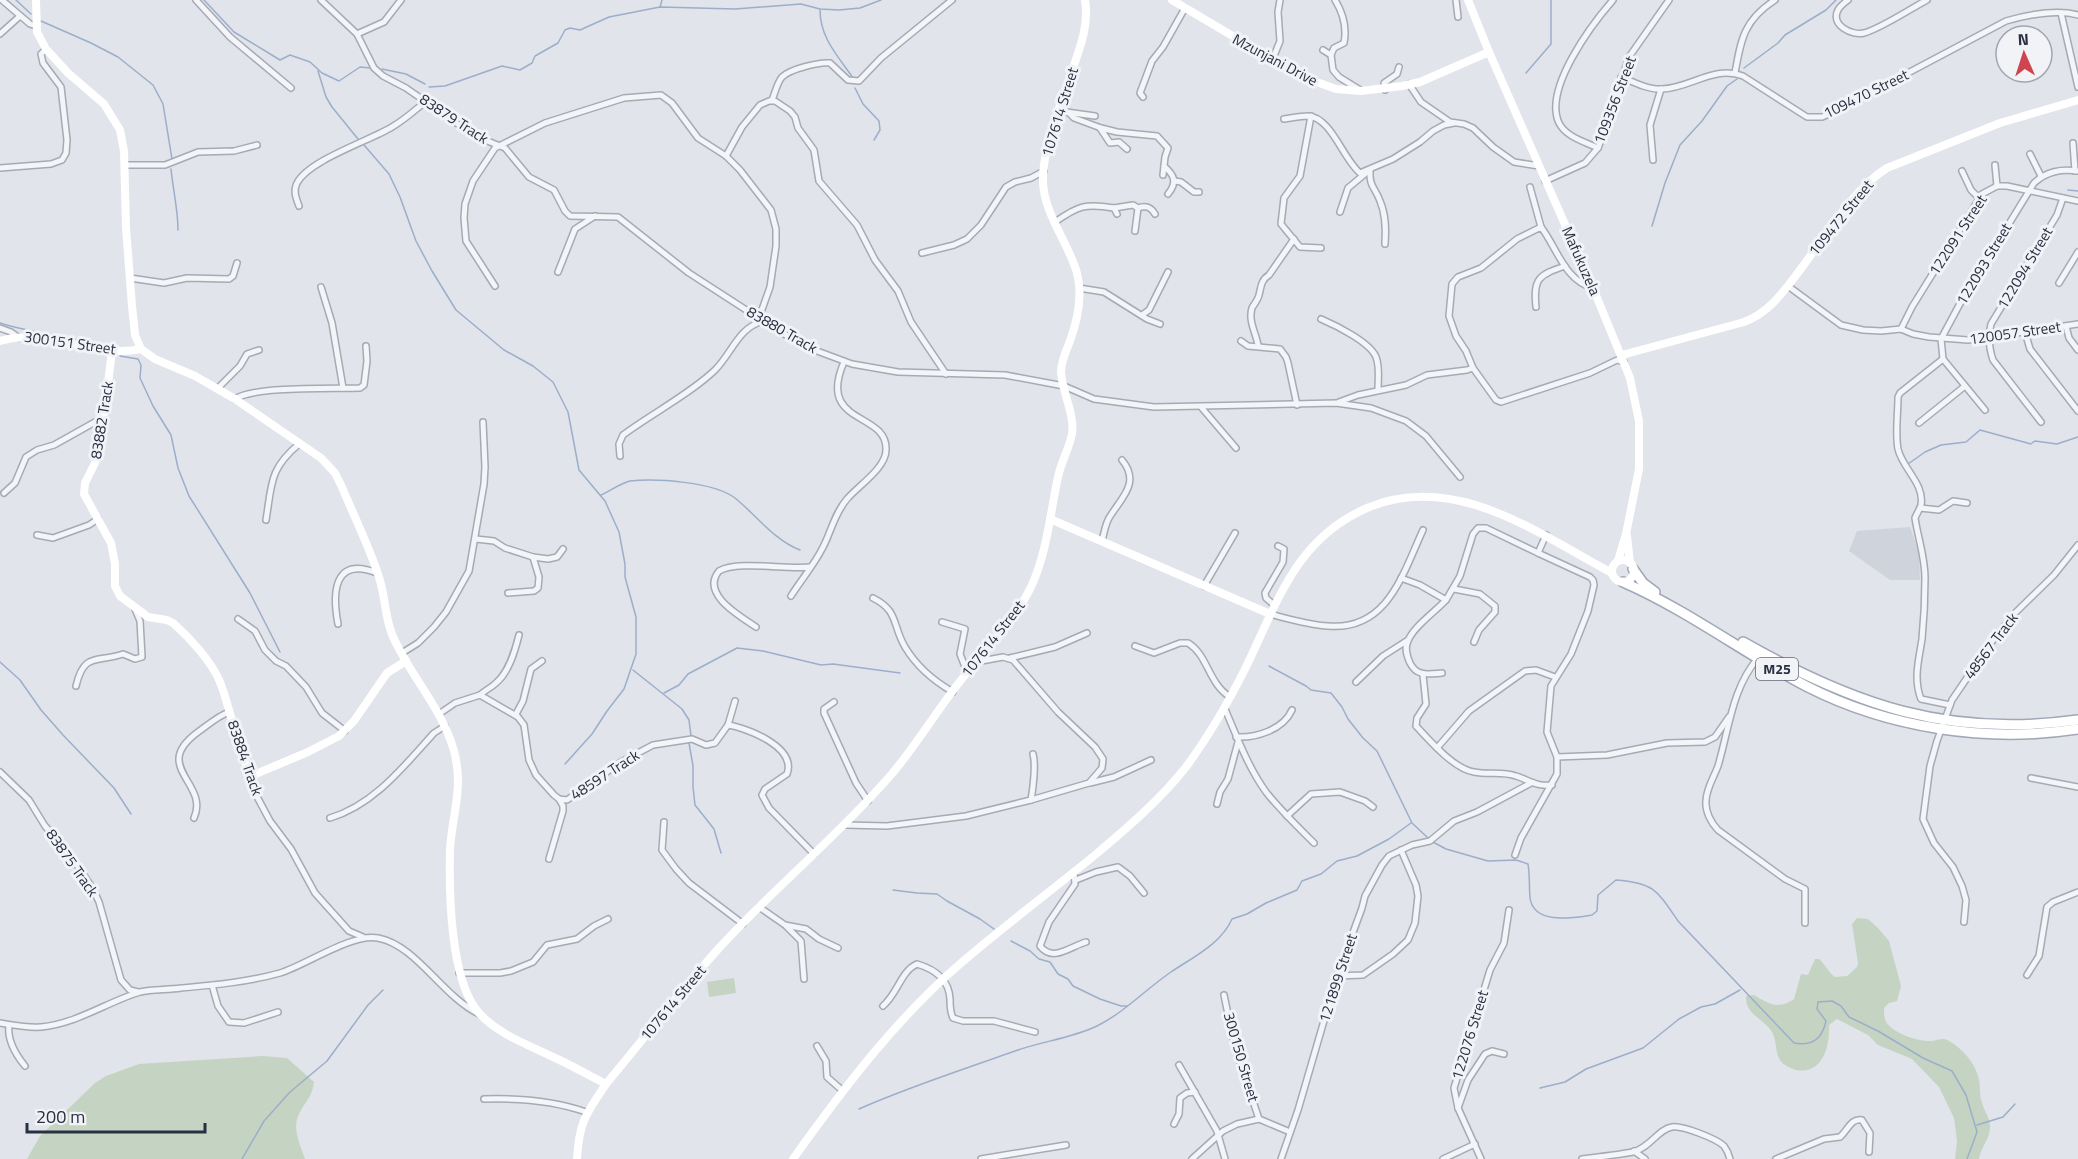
<svg xmlns="http://www.w3.org/2000/svg" width="2078" height="1159" font-family="'Titillium Web',sans-serif">
  <style>
    .built { fill: #cfd3dc }
    .green { fill: #c5d4c2 }
    .lines { fill: none; stroke-linecap: round; stroke-linejoin: round }
    .stream { stroke: #9caeca; stroke-width: 1.5 }
    .street-casing { stroke: #a6aab4; stroke-width: 8 }
    .primary-casing { stroke: #a0a7b6; stroke-width: 12 }
    .street { stroke: #f4f5f8; stroke-width: 5 }
    .secondary { stroke: #fff; stroke-width: 8 }
    .primary { stroke: #fff; stroke-width: 9 }
    .labels { text-anchor: middle; stroke-width: 6; stroke-linejoin: round; paint-order: stroke }
    .shield { fill: #f1f3f7; stroke: #656a78; stroke-width: 1.5 }
    .shield-label { font-size: 14px; font-weight: bold; fill: #293042 }
    .street-label { font-size: 15px; fill: #293042; stroke: #f1f3f7 }
  </style>
  <rect width="100%" height="100%" fill="#e1e4ea"/>
  <polygon class="built" points="1910,527 1919,553 1920,580 1890,580 1849,551 1857,531"/>
  <g class="green">
    <path d="M1857 918 1868 919 1878 928 1889 941 1901 986 1897 1001 1889 1003 1884 1008C1884 1013 1884 1018 1886 1022 1893 1033 1918 1042 1932 1041 1938 1040 1943 1037 1949 1041 1962 1048 1974 1062 1978 1076 1981 1084 1979 1095 1982 1103 1984 1111 1989 1116 1990 1125 1991 1137 1981 1147 1979 1159H1955L1957 1141 1954 1118 1939 1087 1912 1059 1878 1045 1868 1035 1837 1019 1829 1025C1830 1046 1823 1075 1796 1070 1790 1068 1783 1065 1780 1060 1774 1050 1778 1040 1770 1029 1761 1018 1745 1013 1746 996L1754 995C1769 1004 1778 1010 1794 999L1801 974 1808 975 1815 959H1819C1825 964 1828 972 1835 977L1847 976 1857 967 1858 963 1852 924Z"/>
    <polygon points="734,978 736,993 709,997 707,982"/>
    <path d="M262 1056 287 1058 314 1082C312 1097 307 1099 300 1112 291 1127 300 1144 305 1159H27L40 1136 95 1083 106 1076 139 1064Z"/>
  </g>
  <g class="lines">
    <g class="stream">
      <polyline points="16,0 31,14"/>
      <polyline points="204,0 234,32 280,60 290,55 310,62 322,73 339,81 360,67 371,68"/>
      <polyline points="660,7 662,0"/>
      <path d="M820 10C820 38 838 56 853 78"/>
      <polyline points="41,21 91,43 118,57 153,85 163,104 172,159"/>
      <polyline points="1744,68 1778,43 1785,35 1826,10 1836,0"/>
      <polyline points="382,69 406,74 425,84"/>
      <polyline points="318,71 326,97 332,107 358,139"/>
      <polyline points="1526,73 1551,44 1551,0"/>
      <polyline points="429,87 445,86 502,66 520,70 532,63 535,56 558,43 565,30 570,28 580,30 609,17 660,7 735,9 801,4 820,9 839,10 860,8 881,0"/>
      <polyline points="855,88 863,104 879,121 880,130 874,140"/>
      <polyline points="364,145 389,174 400,197 416,241 432,271 456,310 504,350 533,366 553,382 568,412 579,470 605,501 619,532 625,564 625,577 636,617 636,654 624,689 607,711 592,734 565,764"/>
      <path d="M171 169C173 190 178 209 178 230"/>
      <polyline points="2068,190 2078,191"/>
      <polyline points="1652,226 1665,183 1680,145 1702,121 1727,86 1737,79"/>
      <path d="M0 323C34 334 70 336 105 346"/>
      <polyline points="120,356 138,359 141,365 140,378 153,406 171,435 178,468 189,496 250,593 280,652"/>
      <polyline points="2032,443 2035,441 2057,444 2078,437"/>
      <polyline points="1908,464 1925,452 1941,445 1966,442 1980,430 2031,444"/>
      <path d="M601 495C610 491 621 483 630 481 656 478 714 482 735 498 756 515 774 540 800 550"/>
      <polyline points="0,662 20,680 41,710 63,735 114,788 131,814"/>
      <polyline points="1269,666 1306,686 1311,690 1331,693 1342,707 1348,719 1363,738 1377,751 1412,823 1428,838"/>
      <polyline points="633,670 682,709 689,720 691,736"/>
      <polyline points="664,693 679,685 688,674 737,648 763,651 821,665 833,664 900,673"/>
      <polyline points="689,743 693,766 693,787 695,805 714,829 721,853"/>
      <path d="M1431 841 1446 849 1488 861 1516 860 1528 864C1530 876 1529 887 1530 898 1534 925 1572 918 1592 915L1597 911 1598 895 1616 880C1654 883 1657 890 1678 921L1794 1043C1813 1046 1822 1039 1826 1021L1817 1009 1818 1002 1832 1001 1841 1006 1849 1017 1878 1031 1923 1058 1952 1071 1966 1095 1977 1132 1967 1159"/>
      <polyline points="893,890 917,893 937,894 947,901 980,919 994,929"/>
      <polyline points="1011,941 1030,951 1039,959 1050,962 1058,974 1068,979 1073,986 1100,999 1121,1006 1127,1006"/>
      <polyline points="1540,1088 1565,1082 1586,1069 1643,1048 1679,1019 1701,1007 1715,1004 1740,990"/>
      <path d="M859 1109C911 1086 965 1069 1018 1050 1044 1041 1072 1038 1097 1026 1125 1012 1146 989 1171 972 1193 957 1221 944 1232 919L1247 914 1266 903 1297 890 1302 881 1321 874 1337 861 1357 856 1389 839 1411 823"/>
      <polyline points="1977,1125 2003,1117 2015,1104"/>
      <polyline points="242,1159 264,1121 290,1092 327,1061 368,1005 383,990"/>
    </g>
    <defs>
      <g id="street">
        <polyline points="2,0 30,24 36,26"/>
        <polyline points="196,0 230,37 291,88"/>
        <polyline points="321,0 357,34 374,68 383,76 406,88 475,136 505,148 529,177 554,190 565,211 570,216 618,217 689,273 777,330 809,348 852,364 898,372 1005,375 1064,386 1094,399 1154,407 1336,403 1371,408 1406,421 1426,436 1460,477"/>
        <polyline points="1456,0 1458,17"/>
        <path d="M1848 0C1844 3 1840 6 1838 10 1830 25 1852 36 1864 33 1880 29 1910 9 1927 0"/>
        <polyline points="2061,13 2078,87"/>
        <polyline points="0,34 20,16"/>
        <polyline points="357,34 384,22 401,0"/>
        <polyline points="1323,50 1331,55 1333,70 1339,77 1360,90"/>
        <path d="M1331 55 1334 48 1344 43C1347 28 1343 13 1335 0"/>
        <polyline points="1272,61 1280,41 1278,12 1280,0"/>
        <path d="M1735 73C1741 39 1744 20 1775 0"/>
        <path d="M1621 77C1633 82 1649 90 1662 89 1691 88 1714 65 1743 76L1807 117H1822L1840 109 2006 21C2027 15 2057 9 2078 15"/>
        <polyline points="1409,84 1421,102 1450,122 1464,124 1473,128 1493,147 1514,162 1539,166"/>
        <polyline points="1385,90 1384,83 1397,74 1399,67"/>
        <polyline points="1143,97 1140,93 1152,61 1163,47 1185,8"/>
        <path d="M772 100C775 93 777 83 782 77 790 69 819 62 830 63L848 80 859 81 881 58 952 0"/>
        <polyline points="1059,111 1095,116"/>
        <polyline points="1069,113 1074,118 1101,128 1117,132 1157,136 1168,148 1165,157 1163,175"/>
        <polyline points="1311,116 1300,176 1284,198 1281,224 1300,247 1321,248"/>
        <path d="M1284 119C1292 118 1300 116 1308 116 1331 117 1343 159 1360 173L1393 159 1420 142 1433 131 1444 125 1454 123"/>
        <polyline points="1100,128 1110,143 1119,142 1127,149"/>
        <polyline points="2073,143 2075,171"/>
        <path d="M1598 148C1585 142 1566 137 1559 123 1543 89 1592 24 1613 0"/>
        <polyline points="2030,154 2041,176"/>
        <polyline points="726,156 742,127 760,105 769,101 775,101 790,111 795,117 798,128 814,150 819,181 857,225 875,260 898,291 911,322 946,374"/>
        <polyline points="1653,160 1650,125 1661,89"/>
        <polyline points="125,165 165,165 198,152 234,151 257,145"/>
        <polyline points="1995,165 1997,186"/>
        <path d="M1164 166C1174 175 1178 182 1168 194"/>
        <polyline points="0,168 51,164 62,160 66,153 67,140 61,87 43,63 41,54 46,49"/>
        <path d="M1370 170C1369 187 1375 187 1380 201 1386 215 1386 229 1385 244"/>
        <polyline points="1962,171 1971,190 1979,198"/>
        <polyline points="1175,181 1181,182 1194,192 1199,192"/>
        <polyline points="1545,181 1585,163 1598,148 1605,130 1629,57 1669,0"/>
        <polyline points="1530,187 1541,227"/>
        <path d="M299 206C296 198 293 191 297 183 309 160 369 141 392 127 404 120 414 111 425 102"/>
        <polyline points="1114,208 1133,205 1138,208 1135,231"/>
        <path d="M1138 208C1146 205 1151 207 1155 214"/>
        <polyline points="1340,212 1348,188 1366,173"/>
        <path d="M1055 222C1078 206 1085 203 1114 208L1117 214"/>
        <polyline points="922,253 954,245 967,239 981,225 1006,187 1015,182 1031,178 1044,171"/>
        <polyline points="558,272 575,229 595,216"/>
        <polyline points="130,278 164,283 187,278 229,279 233,276 237,263"/>
        <polyline points="2059,283 2078,252"/>
        <polyline points="495,286 466,241 464,218 465,204 473,181 495,148 545,123 624,98 661,95 672,103 698,138 726,156 740,170 771,210 776,229 776,246 770,287 759,318"/>
        <polyline points="1788,286 1841,325 1863,330 1881,331 1901,329 1913,334 1929,337 1968,340 2078,324"/>
        <polyline points="321,287 332,323 343,388"/>
        <polyline points="1079,288 1104,292 1147,319 1160,324"/>
        <path d="M1536 307C1533 278 1539 275 1565 266"/>
        <polyline points="1142,315 1149,310 1168,272"/>
        <path d="M1321 319C1335 325 1370 342 1376 357 1380 367 1378 380 1378 390"/>
        <polyline points="2066,326 2069,338 2078,350"/>
        <polyline points="0,328 11,332 19,338"/>
        <polyline points="1901,329 1912,307 1982,194 1997,186 2007,186 2078,201"/>
        <polyline points="2025,332 2030,349 2078,411"/>
        <polyline points="1241,341 1248,346 1280,349 1286,357 1288,363 1297,405"/>
        <path d="M1258 345C1256 333 1248 321 1252 308 1254 304 1258 300 1259 295 1261 287 1261 280 1269 275L1294 239"/>
        <path d="M1943 359 1900 393 1898 397C1898 414 1895 433 1898 449 1902 468 1925 484 1921 505 1920 509 1917 513 1915 518 1918 538 1925 557 1925 578 1925 598 1924 619 1922 639 1919 659 1913 679 1921 699L1950 705"/>
        <polyline points="1473,368 1496,400 1501,402 1590,373 1617,360 1624,362"/>
        <polyline points="218,388 240,366 247,354 259,350"/>
        <path d="M235 399C254 386 333 389 360 388L364 385 367 361 366 346"/>
        <path d="M1339 402 1358 395 1406 385 1427 375 1467 370 1473 368 1466 351 1456 336 1449 316 1452 284 1458 277 1481 268 1517 239 1541 227C1557 248 1565 281 1593 288"/>
        <polyline points="1201,407 1236,448"/>
        <path d="M1985 410 1943 359 1941 339 1978 270 1988 258 2034 183C2047 171 2061 169 2078 171"/>
        <path d="M2041 422 1993 360C1989 348 1988 336 1991 324L2057 215 2063 198"/>
        <polyline points="1919,423 1965,386"/>
        <path d="M620 456 619 444 623 435C651 414 690 394 715 370 732 353 738 328 763 321"/>
        <polyline points="4,493 15,483 26,457 37,450 54,445 104,417"/>
        <polyline points="1920,508 1939,510 1953,501 1967,503"/>
        <path d="M266 520C272 484 269 469 299 444"/>
        <polyline points="37,535 53,538 89,525 98,519"/>
        <polyline points="476,539 494,541 505,548 533,557 548,559 557,557 563,549"/>
        <path d="M1102 541C1104 534 1105 525 1109 518 1121 498 1141 483 1122 460"/>
        <polyline points="1401,578 1420,585 1446,600 1460,576 1473,534 1478,528 1486,528 1538,553 1546,535"/>
        <polyline points="1204,586 1235,533"/>
        <polyline points="1454,589 1480,594 1495,606 1495,612 1479,630 1474,642"/>
        <polyline points="508,593 534,591 538,588 539,577 533,557"/>
        <path d="M791 596C801 580 814 565 822 549 831 533 834 514 847 499 858 486 886 468 886 450 888 411 816 426 844 362"/>
        <path d="M873 598C899 611 892 625 905 647 917 667 932 680 953 692"/>
        <polyline points="1274,605 1266,598 1265,593 1283,562 1284,549 1278,546"/>
        <path d="M1270 614C1289 619 1309 625 1328 626 1388 631 1403 573 1423 530"/>
        <polyline points="238,619 255,631 265,650 276,661 286,666 306,687 322,713 345,731"/>
        <polyline points="942,622 965,629 960,654 967,672"/>
        <path d="M338 624C332 592 334 556 377 573"/>
        <path d="M756 627C740 616 700 594 719 571 738 560 786 570 810 567"/>
        <path d="M1135 646 1154 653 1180 643H1188C1208 655 1208 683 1230 697"/>
        <polyline points="402,653 418,643 434,627 446,612 469,571 484,484 485,467 483,422"/>
        <polyline points="1010,658 1055,647 1087,633"/>
        <path d="M1758 658C1732 688 1729 729 1718 766 1714 777 1706 789 1706 801 1705 811 1711 823 1718 830L1785 879 1805 889V923"/>
        <polyline points="976,662 1003,657 1013,660 1058,712 1095,747 1103,759 1102,768 1089,783 1031,800"/>
        <path d="M1442 673C1428 674 1417 677 1410 663 1407 656 1404 648 1408 641 1413 627 1436 611 1446 600"/>
        <path d="M1423 675 1426 704 1417 718 1416 726C1430 741 1454 769 1474 772 1488 775 1503 771 1516 776 1529 780 1537 787 1552 785"/>
        <polyline points="1356,682 1383,656 1408,640"/>
        <path d="M76 686C84 652 96 663 123 654L135 659 142 657 140 621 135 609"/>
        <path d="M480 695C485 690 491 688 496 683 509 672 515 651 519 635"/>
        <polyline points="834,702 824,709 824,713 856,783 868,801"/>
        <path d="M1225 709C1237 737 1248 767 1266 792 1280 810 1298 827 1314 843"/>
        <polyline points="439,714 455,703 480,695 518,717 524,725 529,760 536,775 554,795 559,799 567,800 621,762 653,745 692,739 706,745 715,743 728,725 735,701"/>
        <polyline points="516,714 523,701 531,669 542,661"/>
        <path d="M728 725C747 728 797 747 787 774L765 789 762 795 769 808 814 854"/>
        <path d="M1236 737C1256 738 1283 730 1292 710"/>
        <polyline points="1437,748 1469,711 1525,671 1536,670 1555,677"/>
        <polyline points="1557,757 1607,755 1667,743 1705,742 1715,737 1729,717"/>
        <polyline points="0,772 29,800 45,826 69,853 93,889 99,902 121,980 130,990 138,992"/>
        <polyline points="251,776 255,793 270,821 291,849 315,893 349,931 363,937"/>
        <polyline points="2031,778 2078,787"/>
        <polyline points="1090,783 1114,777 1151,760"/>
        <polyline points="1217,804 1220,792 1228,779 1238,742"/>
        <polyline points="1287,816 1311,794 1340,792 1365,801 1373,807"/>
        <path d="M194 818C210 783 150 767 198 732 208 725 218 716 229 712"/>
        <path d="M330 818C374 805 404 766 434 733L445 726"/>
        <polyline points="664,822 662,850 676,869 689,883 743,924"/>
        <path d="M845 825 887 826 966 816 1031 800C1033 789 1036 764 1033 754"/>
        <polyline points="1515,855 1521,838 1557,774 1557,757 1547,732 1551,686 1571,654 1588,611 1594,585 1593,580 1590,577 1538,553"/>
        <polyline points="549,859 563,811 563,806 559,799"/>
        <path d="M1074 873 1075 884 1049 922 1040 946C1053 963 1071 946 1086 942"/>
        <polyline points="1076,880 1096,872 1118,867 1130,876 1144,893"/>
        <polyline points="759,907 785,925 806,929 819,939 838,948"/>
        <polyline points="1964,922 1966,900 1962,886 1953,867 1934,843 1923,819 1930,766 1937,741 1952,700 1990,644 2013,615 2054,575 2078,545"/>
        <polyline points="786,926 801,941 804,979"/>
        <polyline points="459,973 500,973 511,971 533,962 547,945 577,939 594,926 608,919"/>
        <polyline points="2027,975 2039,956 2047,907 2053,902 2078,892"/>
        <polyline points="1337,976 1363,975 1393,954 1408,940 1415,923 1418,896 1416,885 1401,850"/>
        <polyline points="212,985 218,1006 229,1022 244,1023 278,1012"/>
        <polyline points="1224,995 1235,1048 1259,1119"/>
        <path d="M883 1006C898 993 901 971 917 964 934 969 949 979 950 999 950 1006 950 1012 953 1018L963 1021H994L1035 1032"/>
        <path d="M0 1023C13 1025 27 1028 41 1027 76 1024 107 1002 140 992 152 989 168 990 181 988 214 985 248 982 280 973 306 965 352 933 378 938 416 945 442 996 479 1014"/>
        <path d="M9 1025C7 1040 16 1055 25 1066"/>
        <polyline points="817,1046 826,1061 827,1077 843,1091"/>
        <polyline points="1179,1065 1217,1131 1225,1159"/>
        <path d="M484 1099C517 1098 555 1101 586 1112"/>
        <polyline points="1458,1108 1468,1080 1485,1054 1492,1051 1504,1054"/>
        <polyline points="1174,1124 1179,1114 1180,1098 1187,1093 1195,1092"/>
        <polyline points="1634,1151 1645,1159"/>
        <polyline points="981,1159 1066,1145"/>
        <polyline points="1192,1159 1223,1131 1237,1124 1259,1119 1290,1132"/>
        <polyline points="1281,1159 1298,1110 1337,976 1362,908 1365,896 1382,865 1389,856 1412,845 1430,841 1454,821 1477,812 1531,783"/>
        <polyline points="1443,1159 1475,1144"/>
        <polyline points="1481,1159 1458,1108 1454,1088 1490,970 1504,943 1509,910"/>
        <path d="M1582 1159C1599 1157 1616 1155 1633 1152 1651 1147 1658 1129 1672 1127 1682 1125 1717 1139 1724 1146 1727 1150 1729 1155 1730 1159"/>
        <path d="M1776 1159 1824 1139 1840 1137C1848 1130 1851 1118 1862 1120L1870 1133 1869 1152"/>
      </g>
      <g id="primary">
        <polyline points="1633,569 1643,583 1655,592"/>
        <path d="M1623 582C1687 610 1744 653 1806 686 1888 728 1987 743 2078 729"/>
        <path d="M1743 642C1854 705 1948 738 2078 720"/>
      </g>
    </defs>
    <use href="#street" class="street-casing"/>
    <use href="#primary" class="primary-casing"/>
    <use href="#street" class="street"/>
    <g class="secondary">
      <path d="M36 0 37 32 46 49 68 73 104 104 120 130 124 151 126 228 132 306 135 335 141 349 155 359 195 376 235 399 321 458 335 473 341 485C354 516 369 546 379 577 386 599 385 623 396 643 414 680 443 711 454 751 464 789 452 814 450 850 449 892 450 981 479 1013 499 1035 527 1044 553 1057 571 1065 588 1075 606 1084"/>
      <polyline points="1172,0 1300,76 1336,89 1361,91 1402,86 1420,82 1489,52"/>
      <polyline points="1468,0 1489,52 1593,288 1630,378 1639,421 1639,469 1626,534 1618,561"/>
      <path d="M0 341C41 327 95 359 141 349"/>
      <path d="M112 351 99 455 85 483 84 494 111 543 115 564V586L120 596 148 617 167 620 173 623C189 637 212 662 220 682 232 713 236 746 251 776L308 752 339 736 354 721 387 673 406 661"/>
      <path d="M1622 355 1744 322C1770 312 1784 291 1800 270 1825 237 1853 189 1887 168L2000 123 2078 100"/>
      <polyline points="1050,519 1270,614"/>
      <polyline points="1627,536 1630,563"/>
      <circle cx="1623" cy="571" r="11"/>
      <path d="M577 1159C579 1122 586 1114 606 1084 644 1039 680 991 720 947 774 888 837 837 890 776 918 744 939 706 966 674 987 648 1016 618 1031 587 1047 553 1050 514 1058 477 1061 462 1069 449 1072 434 1075 414 1062 392 1061 372 1061 361 1066 351 1070 341 1078 319 1083 296 1077 273 1068 241 1042 212 1043 178 1043 148 1063 97 1073 68 1081 45 1089 24 1085 0"/>
      <path d="M793 1159C843 1089 895 1020 961 963 1004 926 1051 891 1095 855 1127 828 1160 800 1186 767 1209 736 1228 703 1245 669 1277 604 1295 539 1367 508 1455 471 1537 533 1612 573"/>
    </g>
    <use href="#primary" class="primary"/>
  </g>
  <g class="labels">
    <rect class="shield" x="1756" y="658" width="42" height="22" rx="4.5"/>
    <g class="shield-label">
      <text x="1777" y="674">M25</text>
    </g>
    <g class="street-label">
      <text transform="translate(1275 60) rotate(28)" y="5">Mzunjani Drive</text>
      <text transform="translate(1866 94) rotate(-26)" y="5">109470 Street</text>
      <text transform="translate(1615 100) rotate(-69)" y="5">109356 Street</text>
      <text transform="translate(1060 112) rotate(-73)" y="5">107614 Street</text>
      <text transform="translate(454 119) rotate(33)" y="5">83879 Track</text>
      <text transform="translate(1841 218) rotate(-51)" y="5">109472 Street</text>
      <text transform="translate(1958 235) rotate(-57)" y="5">122091 Street</text>
      <text transform="translate(1581 261) rotate(66)" y="5">Mafukuzela</text>
      <text transform="translate(1984 264) rotate(-59)" y="5">122093 Street</text>
      <text transform="translate(2025 268) rotate(-59)" y="5">122094 Street</text>
      <text transform="translate(782 330) rotate(30)" y="5">83880 Track</text>
      <text transform="translate(2015 333) rotate(-8)" y="5">120057 Street</text>
      <text transform="translate(70 343) rotate(8)" y="5">300151 Street</text>
      <text transform="translate(102 420) rotate(-81)" y="5">83882 Track</text>
      <text transform="translate(993 639) rotate(-52)" y="5">107614 Street</text>
      <text transform="translate(1991 646) rotate(-53)" y="5">48567 Track</text>
      <text transform="translate(245 758) rotate(71)" y="5">83884 Track</text>
      <text transform="translate(605 775) rotate(-33)" y="5">48597 Track</text>
      <text transform="translate(72 863) rotate(55)" y="5">83875 Track</text>
      <text transform="translate(1338 978) rotate(-72)" y="5">121899 Street</text>
      <text transform="translate(673 1003) rotate(-50)" y="5">107614 Street</text>
      <text transform="translate(1470 1035) rotate(-73)" y="5">122076 Street</text>
      <text transform="translate(1241 1057) rotate(74)" y="5">300150 Street</text>
    </g>
  </g>
  <g transform="translate(2024 54) rotate(357)"><circle r="28" fill="#f1f3f7" stroke="#a1a5af" stroke-width="1.5"/>
  <path d="M0-4.5L10 22L0 15L-10 22Z" fill="#cf454f"/>
  <text y="-9" font-size="16" font-weight="bold" text-anchor="middle" fill="#293042">N</text>
  </g>
  <path d="M27 1123v9h178v-9" fill="none" stroke="#293042" stroke-width="3"/>
  <text x="36" y="1123" font-size="18" fill="#293042" stroke="#f1f3f7" stroke-width="4.5" paint-order="stroke">200 m</text>
</svg>
